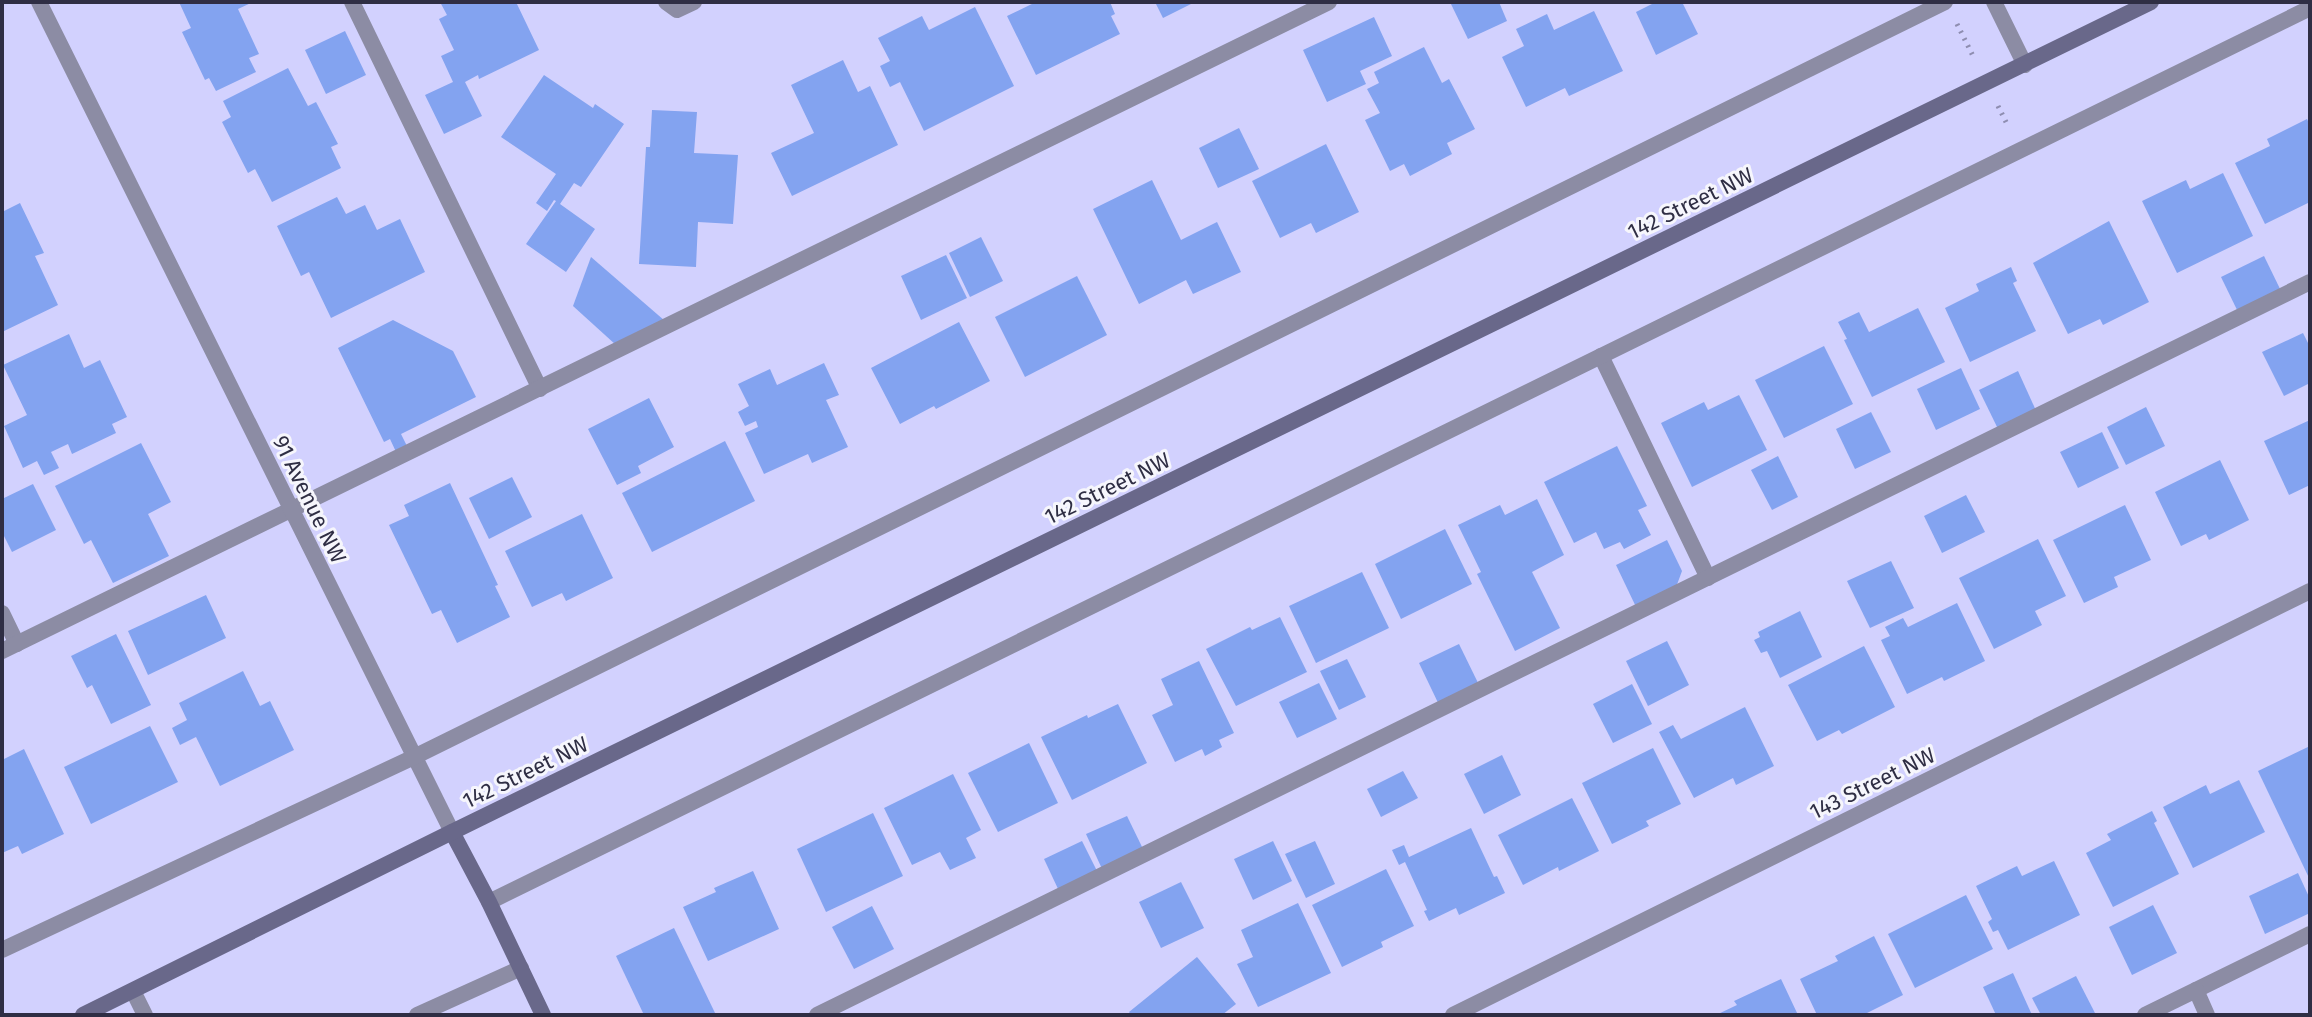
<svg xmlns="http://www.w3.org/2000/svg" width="2312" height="1017" font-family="'Fira Sans',sans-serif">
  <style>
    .building { fill: #83a3f0 }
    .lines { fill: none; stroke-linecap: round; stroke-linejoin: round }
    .path { stroke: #8e8db0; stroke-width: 5; stroke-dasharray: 2 6; stroke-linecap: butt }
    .lane { stroke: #8c8ca4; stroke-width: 16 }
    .street { stroke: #8c8ca4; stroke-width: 16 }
    .secondary { stroke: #69688a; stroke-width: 16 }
    .labels { text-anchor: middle; stroke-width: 6; stroke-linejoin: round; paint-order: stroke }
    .street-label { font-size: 22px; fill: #2f2e44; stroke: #f6f6fc }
  </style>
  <rect width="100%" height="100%" fill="#d2d1fe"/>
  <g class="building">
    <polygon points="179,2 253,2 238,9 259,54 249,58 256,72 216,91 209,78 205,80 182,32 191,28"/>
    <polygon points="440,2 516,2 539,50 479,79 478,75 465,82 482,116 444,134 425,95 453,82 441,56 454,50 439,19 447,15"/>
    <polygon points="1036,2 1110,2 1115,14 1111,16 1120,34 1036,75 1007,16"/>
    <polygon points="1155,2 1195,2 1163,18"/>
    <polygon points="1450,2 1499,2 1507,21 1468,39"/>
    <polygon points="1656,2 1682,2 1698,34 1656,55 1636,12"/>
    <polygon points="975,7 1014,86 924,131 900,82 890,87 880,66 890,61 878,38 922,16 929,30"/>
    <polygon points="1594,11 1623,71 1569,96 1565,88 1526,107 1502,57 1524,46 1516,29 1547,14 1554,30"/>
    <polygon points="1374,17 1392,56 1360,71 1366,84 1327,102 1303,50"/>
    <polygon points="345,31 366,75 326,94 305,50"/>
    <polygon points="1424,47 1442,83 1449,79 1475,129 1447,143 1452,154 1410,176 1404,164 1390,171 1365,120 1380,113 1367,89 1379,83 1374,72"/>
    <polygon points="843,60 858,92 870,86 898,145 792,196 771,153 814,133 791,85"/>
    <polygon points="288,68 308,106 316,102 338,144 331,147 341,168 272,202 255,169 248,173 222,122 231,117 223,101"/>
    <polygon points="544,75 593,108 595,104 624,124 581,187 574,183 560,204 595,229 566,272 526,244 556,201 554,200 547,211 536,203 556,174 501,137"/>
    <polygon points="652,110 697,112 694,153 738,155 733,224 698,222 696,267 639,264 646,147 650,147"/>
    <polygon points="2307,119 2310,125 2310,202 2265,224 2235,163 2270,146 2267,139"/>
    <polygon points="1239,128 1259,169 1218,188 1199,148"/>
    <polygon points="1326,144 1359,212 1316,233 1311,223 1280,238 1252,181"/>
    <polygon points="2223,173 2253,236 2177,273 2142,201 2186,180 2190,189"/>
    <polygon points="1152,180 1181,240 1217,222 1241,272 1193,294 1186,280 1139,304 1093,209"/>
    <polygon points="337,197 346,214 365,205 377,230 400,219 425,272 331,318 309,272 301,276 277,226"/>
    <polygon points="20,203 44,253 35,256 58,305 2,332 2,212"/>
    <polygon points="2109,221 2149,302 2103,325 2100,319 2068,334 2033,263"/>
    <polygon points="981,237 1003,281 970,297 949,253"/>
    <polygon points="946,255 967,298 921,320 901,276"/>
    <polygon points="2264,256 2283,295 2240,316 2221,277"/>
    <polygon points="591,257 665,321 616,345 573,306"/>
    <polygon points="2011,267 2017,281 2013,283 2036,331 1970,362 1945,308 1979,291 1976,284"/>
    <polygon points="1077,276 1107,335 1025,377 995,317"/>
    <polygon points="1918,308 1945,362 1872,397 1844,340 1847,339 1838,322 1859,312 1869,332"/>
    <polygon points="393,320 453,351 476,397 401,434 408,448 397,454 390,439 384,442 338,348"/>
    <polygon points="959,322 990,381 936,409 934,406 900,424 871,368"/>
    <polygon points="2303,333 2310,347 2310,383 2284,396 2262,352"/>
    <polygon points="69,334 84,368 100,360 127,417 112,424 116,433 72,454 68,444 51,452 59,468 44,475 37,461 23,468 4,426 27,415 3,365"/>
    <polygon points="1824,346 1853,404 1784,438 1755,380"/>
    <polygon points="824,363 839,395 826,400 848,447 812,463 808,454 764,474 745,433 758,427 756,421 745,426 738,412 749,406 738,384 770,369 777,385"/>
    <polygon points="1961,368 1980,409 1936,430 1917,389"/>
    <polygon points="2018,371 2038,415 2000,433 1979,390"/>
    <polygon points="1739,395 1767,450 1692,487 1661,423 1704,402 1708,410"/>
    <polygon points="649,398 674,447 638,466 641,473 617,485 588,429"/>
    <polygon points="2146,407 2165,446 2126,465 2107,427"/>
    <polygon points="1871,412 1891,452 1855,469 1836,429"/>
    <polygon points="2310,420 2310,485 2289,495 2264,441"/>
    <polygon points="2102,432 2119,468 2078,488 2060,452"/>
    <polygon points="725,441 755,501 652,552 622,493"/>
    <polygon points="141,443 171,502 148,514 169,556 113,583 91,540 84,544 55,486"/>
    <polygon points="1617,446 1647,506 1638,510 1651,535 1624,549 1620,542 1604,549 1596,532 1574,543 1544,482"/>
    <polygon points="1778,456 1798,497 1772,510 1751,470"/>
    <polygon points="2220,460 2249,520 2209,540 2206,534 2181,546 2155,492"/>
    <polygon points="512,477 532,517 489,539 469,498"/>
    <polygon points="450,483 498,585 495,586 510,617 457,643 441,610 432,614 389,525 409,516 404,505"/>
    <polygon points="33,484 56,530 12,552 2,532 2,499"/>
    <polygon points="1966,495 1985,532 1942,553 1924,516"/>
    <polygon points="1537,499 1564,555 1532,572 1560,628 1515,651 1477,574 1481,572 1458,525 1500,505 1505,515"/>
    <polygon points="2125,505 2151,560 2114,577 2118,587 2084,603 2053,540"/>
    <polygon points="582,514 613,578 566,601 562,593 532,607 505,551"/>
    <polygon points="1445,529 1472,584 1401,619 1375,564"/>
    <polygon points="2038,539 2066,596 2035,611 2042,625 1994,649 1959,578"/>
    <polygon points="1667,540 1682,571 1675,590 1637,609 1616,565"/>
    <polygon points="1891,561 1914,608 1870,628 1847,581"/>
    <polygon points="1362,572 1389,628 1316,663 1289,606"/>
    <polygon points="206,595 226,638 148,675 128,631"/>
    <polygon points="1957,603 1985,661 1944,681 1942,677 1907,694 1881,640 1890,636 1885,627 1903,618 1908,627"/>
    <polygon points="1800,611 1822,657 1780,678 1767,651 1761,653 1754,640 1760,637 1758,632"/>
    <polygon points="1280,617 1307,672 1236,706 1206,649 1250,627 1252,630"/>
    <polygon points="116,634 151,705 111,724 92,685 87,688 71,656"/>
    <polygon points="1667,641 1689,685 1648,706 1626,661"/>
    <polygon points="1459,644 1481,689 1441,709 1419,663"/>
    <polygon points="1864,646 1895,707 1842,734 1839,730 1817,741 1788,685"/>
    <polygon points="1347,659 1366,697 1339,710 1320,671"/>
    <polygon points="1199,661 1234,733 1219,740 1222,747 1205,756 1202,749 1175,762 1152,715 1173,705 1161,679"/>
    <polygon points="243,671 260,706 270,701 294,750 220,786 196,737 180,745 172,728 187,720 179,703"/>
    <polygon points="1319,683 1337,719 1297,738 1279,702"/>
    <polygon points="1632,684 1652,724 1613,743 1593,704"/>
    <polygon points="1118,704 1147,763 1072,800 1041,737 1087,715 1088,718"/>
    <polygon points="1745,707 1774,766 1736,785 1733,778 1694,798 1659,732 1673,725 1681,739"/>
    <polygon points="150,726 178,782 91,824 64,767"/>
    <polygon points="1029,743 1058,803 998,832 968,773"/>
    <polygon points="2310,746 2310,880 2258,771"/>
    <polygon points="1653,748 1681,804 1646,821 1649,826 1612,844 1582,783"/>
    <polygon points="24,749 64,834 22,854 18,846 2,853 2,760"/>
    <polygon points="1502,755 1521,795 1484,814 1464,774"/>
    <polygon points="1403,771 1418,798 1381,817 1367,789"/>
    <polygon points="953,774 981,830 966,838 976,858 950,870 940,852 912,865 884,808"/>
    <polygon points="2239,780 2265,832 2193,868 2163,807 2206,785 2210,794"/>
    <polygon points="1572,798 1599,851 1559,871 1558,867 1523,885 1498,835"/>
    <polygon points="2152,811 2157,821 2154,823 2179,874 2113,907 2086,853 2111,840 2107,834"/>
    <polygon points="873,813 903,876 826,912 797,849"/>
    <polygon points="1127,816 1144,851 1103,871 1086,834"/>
    <polygon points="1471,828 1494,877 1497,876 1505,893 1459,915 1456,908 1429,921 1424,911 1427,910 1405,862 1399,865 1392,850 1404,845 1409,857"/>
    <polygon points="1082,841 1098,873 1059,891 1044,859"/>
    <polygon points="1273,841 1292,881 1253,900 1234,859"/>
    <polygon points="1315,841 1335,884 1306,898 1285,854"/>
    <polygon points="2054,861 2080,915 2008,950 1998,930 1993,932 1988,922 1992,919 1976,886 2017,866 2022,876"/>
    <polygon points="1386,869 1414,926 1381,942 1383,947 1342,967 1312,905"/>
    <polygon points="753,871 779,929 708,961 683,907 716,892 714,888"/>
    <polygon points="2298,873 2310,899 2310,913 2265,934 2249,896"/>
    <polygon points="1181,882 1204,928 1161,948 1139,902"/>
    <polygon points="1966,895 1993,949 1915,988 1888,934"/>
    <polygon points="1298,903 1331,973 1258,1007 1237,964 1253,957 1241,930"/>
    <polygon points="2153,905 2177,953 2132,975 2109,927"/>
    <polygon points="872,906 894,949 854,969 832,927"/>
    <polygon points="674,928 716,1015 644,1015 616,956"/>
    <polygon points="1874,936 1903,995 1863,1015 1817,1015 1800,979 1838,961 1835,956"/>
    <polygon points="1197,957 1236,1004 1222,1015 1131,1015 1129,1012"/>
    <polygon points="2013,973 2032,1015 1996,1015 1983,987"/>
    <polygon points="2076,976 2096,1015 2041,1015 2032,998"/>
    <polygon points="1781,979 1798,1015 1716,1015 1737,1005 1734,1001"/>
  </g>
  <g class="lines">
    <g class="path">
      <polyline points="1957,24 1974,58"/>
      <polyline points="1998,106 2008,126"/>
    </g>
    <g class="lane">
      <polyline points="352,2 540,389"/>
      <polyline points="1601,356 1708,578"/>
      <polyline points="2,613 17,644"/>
      <polyline points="2,651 1329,2"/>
      <polyline points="2196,990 2310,934"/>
      <polyline points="133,991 145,1015"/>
      <polyline points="417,1015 521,968"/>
      <polyline points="817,1015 2310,282"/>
      <polyline points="2145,1015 2196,990 2207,1015"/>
    </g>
    <g class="street">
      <polyline points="39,2 452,832"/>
      <polyline points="666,2 677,10 694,2"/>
      <polyline points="1994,2 2025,65"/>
      <polyline points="489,902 2310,8"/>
      <polyline points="2,950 414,757 1945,2"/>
      <polyline points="1453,1015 2310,591"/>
    </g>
    <g class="secondary">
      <polyline points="452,832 489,902 543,1015"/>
      <polyline points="83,1015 452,832 2151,2"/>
    </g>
  </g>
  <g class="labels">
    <g class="street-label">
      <text transform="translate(1690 203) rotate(-26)" y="8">142 Street NW</text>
      <text transform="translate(1107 488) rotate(-26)" y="8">142 Street NW</text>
      <text transform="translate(310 499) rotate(64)" y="8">91 Avenue NW</text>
      <text transform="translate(525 772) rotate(-26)" y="8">142 Street NW</text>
      <text transform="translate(1872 783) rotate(-26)" y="8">143 Street NW</text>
    </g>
  </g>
  <rect width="2312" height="1017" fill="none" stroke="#2f2e44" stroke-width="8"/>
</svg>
